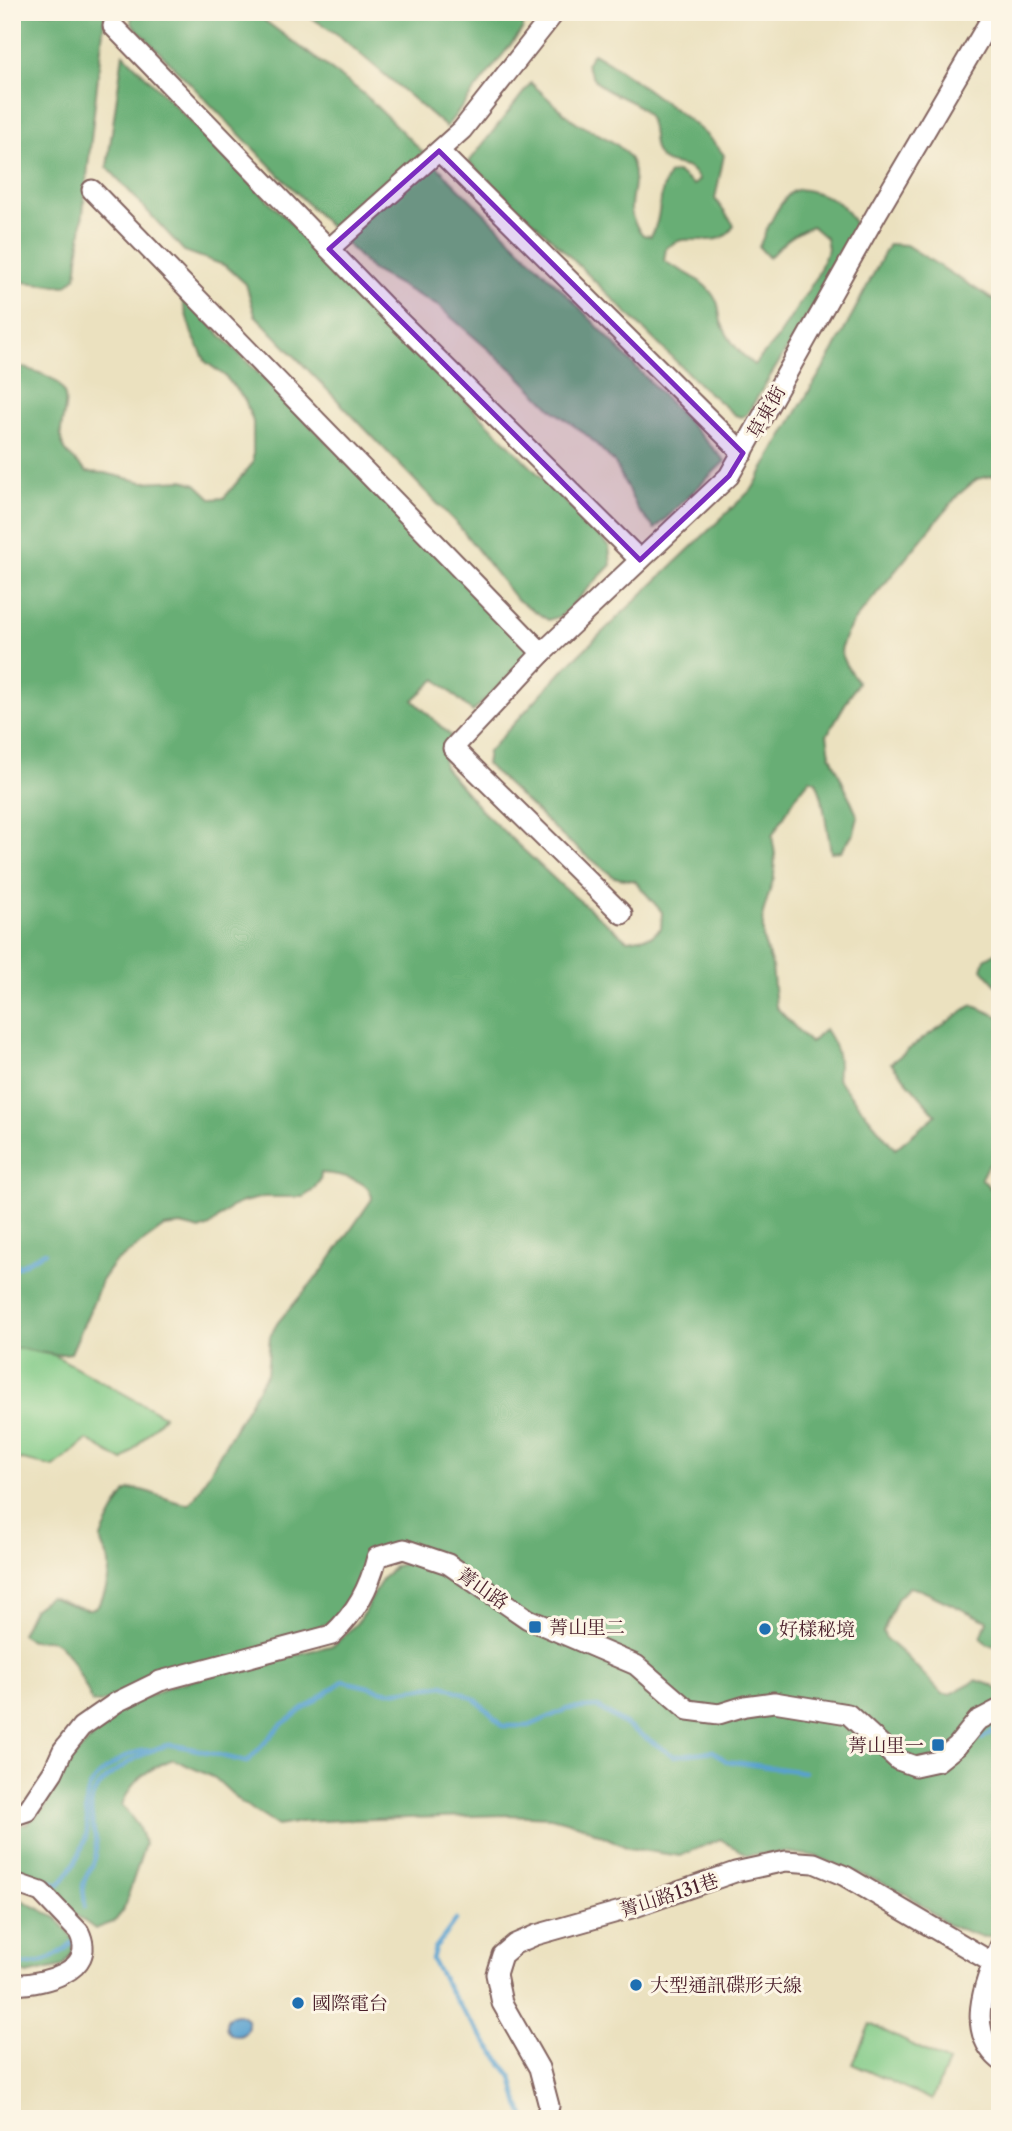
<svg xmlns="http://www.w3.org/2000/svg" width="1012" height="2131" font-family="'Libre Caslon Text','Noto Serif TC',serif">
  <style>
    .green { fill: #81ca87; stroke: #667459; stroke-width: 2 }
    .forest { fill: #68ae74; stroke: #596650; stroke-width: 2 }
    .water { fill: #58a1cf; stroke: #51607d; stroke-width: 2 }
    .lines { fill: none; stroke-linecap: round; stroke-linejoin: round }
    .stream { stroke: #58a1cf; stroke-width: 4.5 }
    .minor-casing { stroke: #82635f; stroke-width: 23 }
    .minor { stroke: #fff; stroke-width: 19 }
    .marked { fill: #7b2cbf; fill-opacity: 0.2; stroke: #7b2cbf; stroke-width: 5; stroke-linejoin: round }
    .poi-dot { fill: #1f6fb2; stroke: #fcf5e5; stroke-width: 2.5 }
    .labels { text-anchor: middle; stroke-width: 6; stroke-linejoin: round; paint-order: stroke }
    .street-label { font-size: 19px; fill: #4a1f2b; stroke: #fcf5e5 }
    .poi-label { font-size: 19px; fill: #4a1f2b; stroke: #fcf5e5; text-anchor: start }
  </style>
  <rect width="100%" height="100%" fill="#fcf5e5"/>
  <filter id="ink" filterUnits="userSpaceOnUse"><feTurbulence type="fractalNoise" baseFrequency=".0143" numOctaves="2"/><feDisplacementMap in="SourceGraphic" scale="14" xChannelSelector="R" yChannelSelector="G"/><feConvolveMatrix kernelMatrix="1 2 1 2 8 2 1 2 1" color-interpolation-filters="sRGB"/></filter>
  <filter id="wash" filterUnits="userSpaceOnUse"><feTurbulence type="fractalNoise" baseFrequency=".00686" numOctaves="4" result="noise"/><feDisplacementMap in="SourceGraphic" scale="28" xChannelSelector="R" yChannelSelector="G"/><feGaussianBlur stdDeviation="1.57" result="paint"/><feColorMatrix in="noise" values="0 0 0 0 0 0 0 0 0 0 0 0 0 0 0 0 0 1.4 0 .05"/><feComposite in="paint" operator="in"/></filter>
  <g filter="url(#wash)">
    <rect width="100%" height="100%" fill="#ebe1bf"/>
    <g class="green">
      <polygon points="18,1348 54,1355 164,1416 123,1461 87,1440 54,1467 18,1459 12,1466 12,1350"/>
      <polygon points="870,2024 948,2062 932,2100 852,2064"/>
    </g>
    <g class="forest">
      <polygon points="12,12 105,12 76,277 66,286 12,281"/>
      <polygon points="132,12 253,12 364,94 577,305 725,461 655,529 638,510 615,463 588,436 554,411 516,373 438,306 372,270 131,23"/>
      <polygon points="302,12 524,12 523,29 446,127 337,34"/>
      <polygon points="123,53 609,546 611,565 561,616 548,620 516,599 458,525 255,315 246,284 226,266 184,251 107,167"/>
      <path d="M593 53C613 64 630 77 648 90 676 111 703 127 724 155L715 199 734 225C724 247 701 238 682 240 676 241 671 245 666 248L664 261C684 273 705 279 716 300 720 306 719 315 721 322 728 339 740 354 754 365L777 339 816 278 828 249 826 238 812 226C794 233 782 243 769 258L759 247C764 234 781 197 794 191 799 188 805 190 810 191 838 198 846 206 859 232L747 414 742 417 735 415 701 386 554 241 469 162 531 83C545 95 557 108 572 119 589 133 624 140 632 164 641 193 618 206 643 235L651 236C663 216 657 194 669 174L677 172 694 185 699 180C689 160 675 169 663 160 648 150 657 128 647 115 630 92 599 100 586 64Z"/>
      <path d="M889 244 906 245 1000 304V474L977 479 958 495 854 621C835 651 838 655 858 682L827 735 830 754 858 817 854 833 841 851 831 852 822 798 816 781 810 779 797 795 772 836 775 854 774 877 763 913V939L772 966 776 1007 810 1043 825 1029C837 1047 840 1057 837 1079L895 1149 936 1115 891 1063 921 1040 972 1005 1000 1017V1154L986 1168 981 1178 1000 1199V1646L988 1645 981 1638 987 1621 921 1590 909 1587 897 1599 883 1632 886 1639 911 1661 942 1694H950L976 1680 991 1685 1000 1691V1717L994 1720V1727L1000 1729V1928L990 1936 983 1937 949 1925 906 1894 885 1884 815 1856 785 1852 747 1855 720 1839 680 1856 628 1848 580 1825 551 1817 507 1815 344 1820 300 1822 278 1826 242 1803 215 1778 173 1759C147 1770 133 1778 122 1805L138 1826 145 1844 123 1911 114 1922 95 1929 65 1907 12 1875V1827L26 1824 43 1810 72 1759 114 1715 131 1704 173 1685 334 1645 360 1620 382 1579 395 1566 404 1564 405 1558 385 1548 351 1606 330 1622 301 1635 100 1703 92 1702C86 1687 68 1646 53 1641 39 1637 36 1646 21 1634L33 1609 49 1597C60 1600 82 1610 90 1609 105 1607 112 1571 108 1558 105 1550 100 1546 101 1538 102 1533 123 1493 127 1491 141 1483 172 1505 189 1504L195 1497 267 1373 270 1336 278 1322 323 1270 372 1199C371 1179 337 1174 321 1173L320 1180 312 1191 303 1197H264L243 1202 231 1207 210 1226 200 1230 181 1225 164 1227 113 1264 101 1281 94 1301 71 1353 54 1355 18 1348 12 1350V364C25 369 43 372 54 380 80 398 52 426 64 448 69 457 80 465 87 472L105 473 143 482 183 480 196 484 212 499 224 498 253 463V422L245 400 225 376 206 362 192 334 180 294 530 647V655L473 712 436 679 413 700 451 736 443 750 444 767 482 811 562 886 627 940 652 936 661 928 662 912 635 881 614 877 563 837 486 764 488 752 565 668 753 488 777 445 834 350Z"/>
      <polygon points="997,952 1000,953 1000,990 982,969 985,959"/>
      <polygon points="12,1895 57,1918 74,1940 72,1953 63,1966 27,1974 12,1969"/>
    </g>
    <circle class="water" cx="237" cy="2025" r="11"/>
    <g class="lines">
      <g class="stream">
        <polyline points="12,1270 45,1252"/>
        <polyline points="982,1739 1000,1726"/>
        <path d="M12 1872 59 1884C70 1874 88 1842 87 1827 85 1794 84 1784 115 1763 128 1755 139 1749 154 1750"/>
        <path d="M85 1907C85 1901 83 1893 83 1886 84 1875 96 1865 96 1852 97 1834 88 1816 92 1799 97 1778 148 1748 169 1745 181 1744 231 1759 247 1762L281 1725 343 1681 389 1692 444 1685 475 1699 503 1726H529L567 1709 598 1707 674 1756 713 1751 726 1761 804 1772"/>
        <polyline points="456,1920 435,1948 432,1960 455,2000 512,2077 519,2105 526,2119"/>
        <path d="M12 1965C37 1966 54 1960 72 1943"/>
      </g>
    </g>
  </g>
  <g filter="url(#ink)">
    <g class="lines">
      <defs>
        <g id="minor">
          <polyline points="113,26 389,311 640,560"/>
          <polyline points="439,151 743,453"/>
          <polyline points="92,190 542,653"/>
          <polyline points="329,249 462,130 555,12"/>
          <polyline points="622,914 453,748 542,653 729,476 877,213 995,12"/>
          <path d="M12 1816 27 1811 53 1772 63 1750 81 1727 117 1702 160 1681 332 1635C356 1612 369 1589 377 1557L404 1549 448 1564 528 1619 636 1665 688 1710 719 1714 745 1706 774 1702 848 1714 898 1760 915 1766 938 1761 957 1746 977 1721 1000 1709"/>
          <path d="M12 1882 41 1892 79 1932C99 1973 40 1984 12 1985"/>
          <path d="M1000 1946C985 1983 964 2030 1000 2060"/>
          <polyline points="545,2119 549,2106 539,2068 502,2003 496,1974 502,1955 515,1944 536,1935 635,1907 735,1872 786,1861 814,1863 845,1876 993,1963"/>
        </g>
      </defs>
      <use href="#minor" class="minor-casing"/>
      <use href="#minor" class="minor"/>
    </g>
  </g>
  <path class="marked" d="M439 151 743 453 729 476 640 560 329 249Z"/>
  <g class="poi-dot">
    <rect x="528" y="1620" width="14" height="14" rx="3.5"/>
    <circle cx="765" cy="1629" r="7"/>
    <rect x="931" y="1738" width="14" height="14" rx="3.5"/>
    <circle cx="636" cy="1985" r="7"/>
    <circle cx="298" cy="2003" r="7"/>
  </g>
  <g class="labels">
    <g class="street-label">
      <text transform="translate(766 412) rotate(-61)" y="7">草東街</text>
      <text transform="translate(483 1588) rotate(35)" y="7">菁山路</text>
      <text transform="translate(669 1895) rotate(-18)" y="7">菁山路131巷</text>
    </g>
    <g class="poi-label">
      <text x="549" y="1634">菁山里二</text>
      <text x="779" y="1636">好樣秘境</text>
      <text x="924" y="1752" text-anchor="end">菁山里一</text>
      <text x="650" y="1992">大型通訊碟形天線</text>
      <text x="312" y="2010">國際電台</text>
    </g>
  </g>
  <rect width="1012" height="2131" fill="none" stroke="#fcf5e5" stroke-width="42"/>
</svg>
